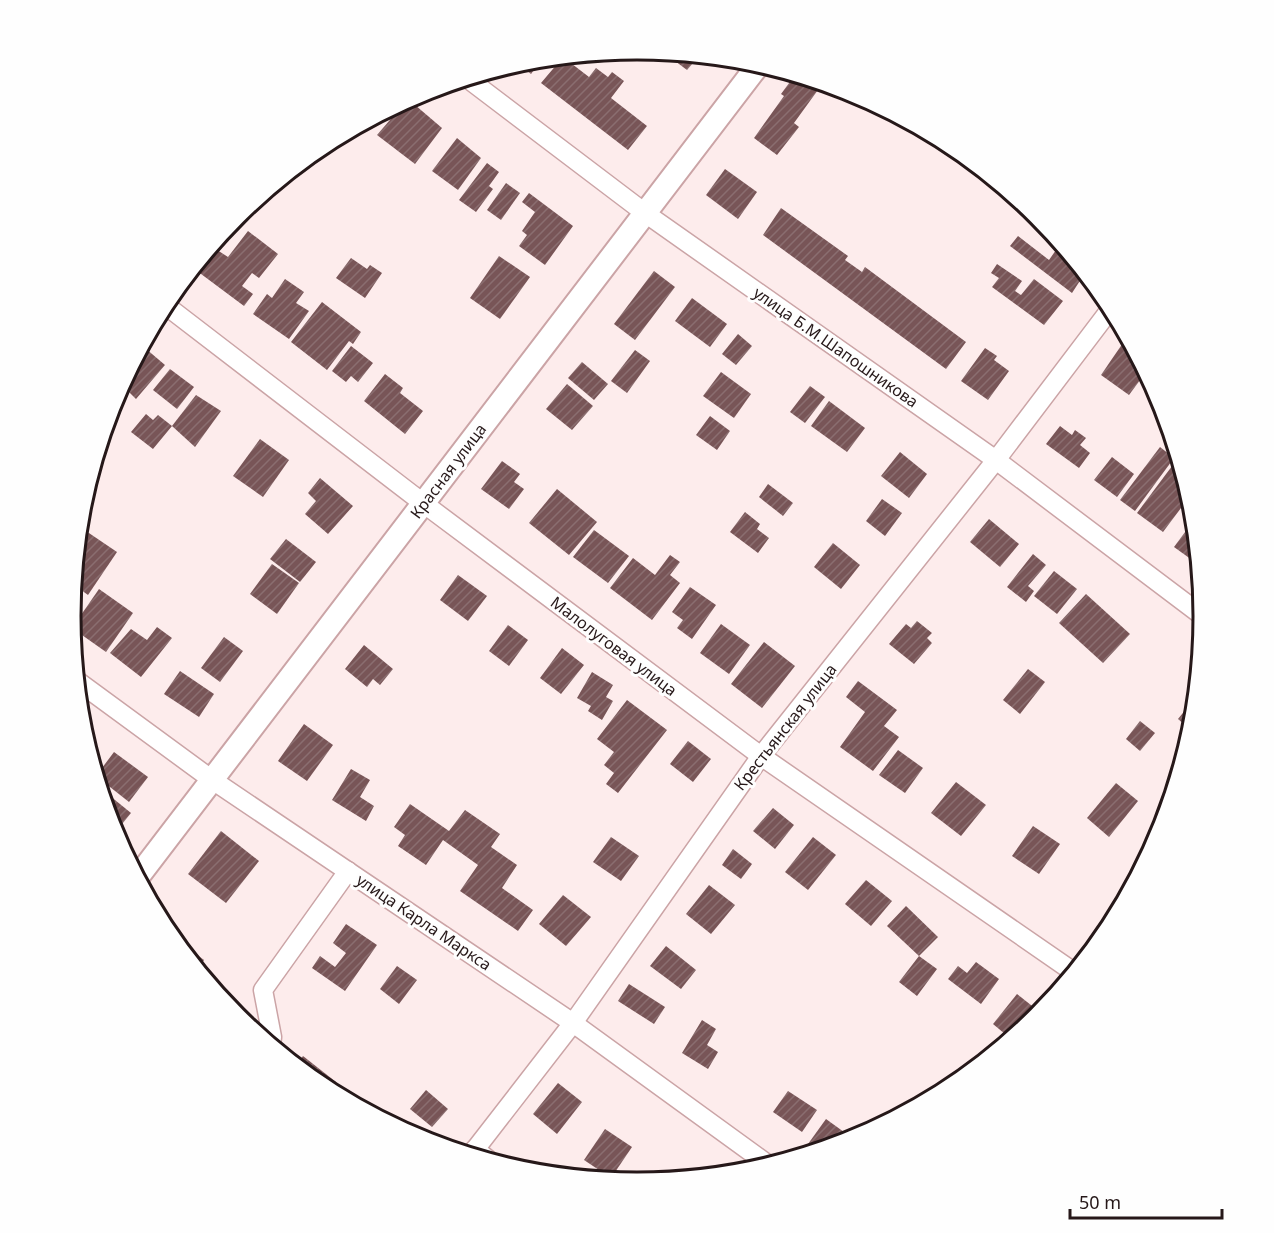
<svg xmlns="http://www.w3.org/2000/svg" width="1274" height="1233" font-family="'Noto Sans',sans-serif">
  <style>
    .building { fill: url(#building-hatch) }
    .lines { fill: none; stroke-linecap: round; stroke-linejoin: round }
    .minor-casing { stroke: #cba4a6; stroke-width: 21 }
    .tertiary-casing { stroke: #cba4a6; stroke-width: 26 }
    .minor { stroke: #fff; stroke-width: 18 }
    .tertiary { stroke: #fff; stroke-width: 22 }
    .labels { text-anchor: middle; stroke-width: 6; stroke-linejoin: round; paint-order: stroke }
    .street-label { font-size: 16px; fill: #261819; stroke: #fefefe }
    .rim { fill: none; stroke: #261819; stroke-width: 3 }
  </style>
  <defs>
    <pattern id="building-hatch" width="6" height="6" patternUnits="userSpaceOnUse" patternTransform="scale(1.5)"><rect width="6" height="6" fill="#785557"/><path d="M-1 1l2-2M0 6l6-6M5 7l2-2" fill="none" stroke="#8a6e70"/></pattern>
  </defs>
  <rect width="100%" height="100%" fill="#fdecec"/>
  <g class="building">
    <polygon points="668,53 699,56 687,70 667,55"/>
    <polygon points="563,57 589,77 596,68 608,77 612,72 624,81 611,98 647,126 628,150 541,83"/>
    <polygon points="542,59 531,74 517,63 527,60"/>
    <polygon points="795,75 823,83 794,123 799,127 777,155 754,138 784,96 781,94"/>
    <polygon points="408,99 442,128 415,164 377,135"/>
    <polygon points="457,138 481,158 458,190 432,171"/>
    <polygon points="487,163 499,172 489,186 493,189 476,212 459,200"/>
    <polygon points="725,169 757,192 738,219 706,195"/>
    <polygon points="506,183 520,193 501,220 487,210"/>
    <polygon points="529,193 573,226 545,265 519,246 527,235 522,231 535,212 522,202"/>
    <polygon points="781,208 848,256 845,260 862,272 865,267 966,342 946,369 763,235"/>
    <polygon points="248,231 278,254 259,278 252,273 242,286 253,294 244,306 193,268 211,246 228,257"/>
    <polygon points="1018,236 1049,260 1056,250 1081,268 1085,273 1072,293 1010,246"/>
    <polygon points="499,256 530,277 500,319 470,298"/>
    <polygon points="351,258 367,269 370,265 382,273 365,298 336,278"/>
    <polygon points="997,264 1022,281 1015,291 1021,295 1034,279 1063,301 1044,325 992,287 999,278 991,273"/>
    <polygon points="654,271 675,287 635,340 614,324"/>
    <polygon points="285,279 304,292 296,303 309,311 289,339 253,314 267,294 272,298"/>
    <polygon points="692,298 727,324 710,347 675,321"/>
    <polygon points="322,302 361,332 353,344 349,341 327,370 291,342"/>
    <polygon points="738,334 752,346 736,365 722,354"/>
    <polygon points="1127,337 1146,372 1129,395 1101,375"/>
    <polygon points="351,346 373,363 358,382 351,376 346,382 332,371"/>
    <polygon points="145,348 165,365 136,399 129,392 121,401 115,396 137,354"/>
    <polygon points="985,348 997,356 994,360 1009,371 988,400 961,381"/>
    <polygon points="635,350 650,361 627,393 611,381"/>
    <polygon points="582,362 608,384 594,400 568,378"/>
    <polygon points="170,369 194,387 177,409 153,390"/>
    <polygon points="721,372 751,394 734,418 703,396"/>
    <polygon points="385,374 403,388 400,393 423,411 405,434 364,401"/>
    <polygon points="567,384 593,406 572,430 546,409"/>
    <polygon points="810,386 825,397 805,423 790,412"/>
    <polygon points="196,395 221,411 195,447 172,426"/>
    <polygon points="829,401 865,428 847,452 811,426"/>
    <polygon points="146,414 153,420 158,415 172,426 153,449 131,432"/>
    <polygon points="710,416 730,431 717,450 696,435"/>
    <polygon points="1060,426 1072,435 1075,430 1086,438 1080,445 1090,453 1079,468 1046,444"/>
    <polygon points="260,439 289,460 263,497 233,476"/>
    <polygon points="1160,447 1174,458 1135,511 1120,500"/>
    <polygon points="900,452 927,474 909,498 881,476"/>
    <polygon points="1112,457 1134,474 1117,497 1094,480"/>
    <polygon points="1178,458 1190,496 1163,532 1137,513"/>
    <polygon points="502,461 520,474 514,482 524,489 509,509 481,489"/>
    <polygon points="320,478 353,506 328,534 305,514 316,501 308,493"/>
    <polygon points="768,484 793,503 783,516 759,497"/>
    <polygon points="557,489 597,522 569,555 529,523"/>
    <polygon points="882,499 902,513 885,536 866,521"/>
    <polygon points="745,512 760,524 757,529 769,538 758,553 730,532"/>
    <polygon points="989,519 1019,544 1000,567 970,542"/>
    <polygon points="1191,524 1195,527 1199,565 1174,547"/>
    <polygon points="83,529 117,552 88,595 73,584 78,536"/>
    <polygon points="594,530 629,556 608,583 573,557"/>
    <polygon points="286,539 316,562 300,582 270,559"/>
    <polygon points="833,543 860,565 841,589 814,567"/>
    <polygon points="1033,554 1046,565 1028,586 1034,591 1026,602 1007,587"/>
    <polygon points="670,555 680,562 670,575 680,583 652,620 610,588 633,558 655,575"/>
    <polygon points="272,564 299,583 277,614 250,594"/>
    <polygon points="1054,571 1077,589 1057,614 1034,596"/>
    <polygon points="458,575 487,596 468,621 440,600"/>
    <polygon points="690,587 716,605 692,639 677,628 683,620 672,612"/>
    <polygon points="99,589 133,613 106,652 72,628"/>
    <polygon points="1086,594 1130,634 1103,663 1059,623"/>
    <polygon points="917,621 932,633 927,638 932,643 914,664 889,644 906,624 911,628"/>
    <polygon points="721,624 750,645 729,674 700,653"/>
    <polygon points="508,625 528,640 509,666 489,651"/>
    <polygon points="157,627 172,638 141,677 110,653 131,629 147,640"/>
    <polygon points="224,637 243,651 220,682 201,668"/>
    <polygon points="764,642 795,666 762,708 731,684"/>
    <polygon points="364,645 393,669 380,685 373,679 367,687 345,669"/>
    <polygon points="562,648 584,665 561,694 540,678"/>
    <polygon points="1028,669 1045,682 1020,714 1003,700"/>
    <polygon points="180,671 214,694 199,717 164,694"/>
    <polygon points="592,672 613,685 606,697 613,701 602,720 588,711 591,706 577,698"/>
    <polygon points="858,681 897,710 884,726 899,737 873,771 840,747 865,712 846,697"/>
    <polygon points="1196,697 1193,727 1192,731 1178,719"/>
    <polygon points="627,700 667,730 618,793 606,784 614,773 604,765 614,752 597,739"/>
    <polygon points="1140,721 1155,733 1140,751 1126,739"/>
    <polygon points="304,724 333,745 307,781 278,761"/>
    <polygon points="688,741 711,759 693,782 670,764"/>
    <polygon points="898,750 923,768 905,793 879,775"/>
    <polygon points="114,752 148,777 129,802 96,776"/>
    <polygon points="351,769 370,780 360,797 374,806 366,821 332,800"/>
    <polygon points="956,782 986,805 961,836 931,813"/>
    <polygon points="1116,783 1138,801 1109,837 1087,818"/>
    <polygon points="99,787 131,813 114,834 113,833"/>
    <polygon points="410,804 449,831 465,810 500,834 491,847 517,865 502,888 533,910 518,931 460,891 478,865 443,840 426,865 398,846 405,835 394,827"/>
    <polygon points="773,808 794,825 775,849 753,831"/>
    <polygon points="1033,826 1060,844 1039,874 1012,856"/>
    <polygon points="221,831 259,861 226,903 188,874"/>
    <polygon points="611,837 639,856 621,881 593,862"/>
    <polygon points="813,837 836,855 808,890 785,872"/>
    <polygon points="733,849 752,864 741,879 722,865"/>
    <polygon points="866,880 892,901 871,926 845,904"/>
    <polygon points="709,885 735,905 711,934 686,914"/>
    <polygon points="563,895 591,917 566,946 539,924"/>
    <polygon points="906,906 938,937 919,956 937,969 917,996 899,982 919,956 887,926"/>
    <polygon points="346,924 377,945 345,991 312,968 320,956 335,967 346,953 333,943"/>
    <polygon points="181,943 204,960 197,970 178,946"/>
    <polygon points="666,946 696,970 681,989 650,966"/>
    <polygon points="976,962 999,979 981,1004 948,979 958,966 967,973"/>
    <polygon points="397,966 417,980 399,1004 380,989"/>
    <polygon points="629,984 665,1007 654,1024 618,1001"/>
    <polygon points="1017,994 1041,1013 1011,1039 993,1024"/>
    <polygon points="702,1020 716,1029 707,1045 718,1052 708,1069 682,1053"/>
    <polygon points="303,1056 336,1082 328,1091 295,1066"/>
    <polygon points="558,1083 582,1102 557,1134 533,1114"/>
    <polygon points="426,1090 448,1109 432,1127 410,1109"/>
    <polygon points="788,1091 817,1110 802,1132 773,1112"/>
    <polygon points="826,1119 855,1140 818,1151 808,1144"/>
    <polygon points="605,1129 632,1147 611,1178 584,1160"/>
  </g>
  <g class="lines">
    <defs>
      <g id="minor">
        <polyline points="467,78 645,213 996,460 1204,617"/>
        <polyline points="164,304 423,503 761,756 1075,973"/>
        <polyline points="76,680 211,779 573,1023 770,1166"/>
        <polyline points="271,1046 272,1037 263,990 348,871"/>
        <polyline points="475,1149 491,1162"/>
        <polyline points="470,1156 573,1023 761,756 996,460 1112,307"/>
      </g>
      <polyline id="tertiary" points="137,878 759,64"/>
    </defs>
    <use href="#minor" class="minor-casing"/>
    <use href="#tertiary" class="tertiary-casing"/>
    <use href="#minor" class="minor"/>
    <use href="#tertiary" class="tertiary"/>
  </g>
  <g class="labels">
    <g class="street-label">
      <text transform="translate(836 347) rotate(35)" y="6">улица Б.М.Шапошникова</text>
      <text transform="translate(448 471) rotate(-53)" y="6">Красная улица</text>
      <text transform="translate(614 646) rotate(37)" y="6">Малолуговая улица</text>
      <text transform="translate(785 727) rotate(-52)" y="6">Крестьянская улица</text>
      <text transform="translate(424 922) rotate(34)" y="6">улица Карла Маркса</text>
    </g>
  </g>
  <path d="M0 0H1274V1233H0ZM81 616a556 556 0 1 1 1112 0a556 556 0 1 1-1112 0Z" fill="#fefefe" fill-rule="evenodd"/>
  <path class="rim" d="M81 616a556 556 0 1 1 1112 0a556 556 0 1 1-1112 0Z"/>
  <path d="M1070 1209v9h152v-9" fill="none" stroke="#261819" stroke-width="3"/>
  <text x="1079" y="1209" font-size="18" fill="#261819" stroke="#fefefe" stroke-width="4.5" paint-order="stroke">50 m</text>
</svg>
